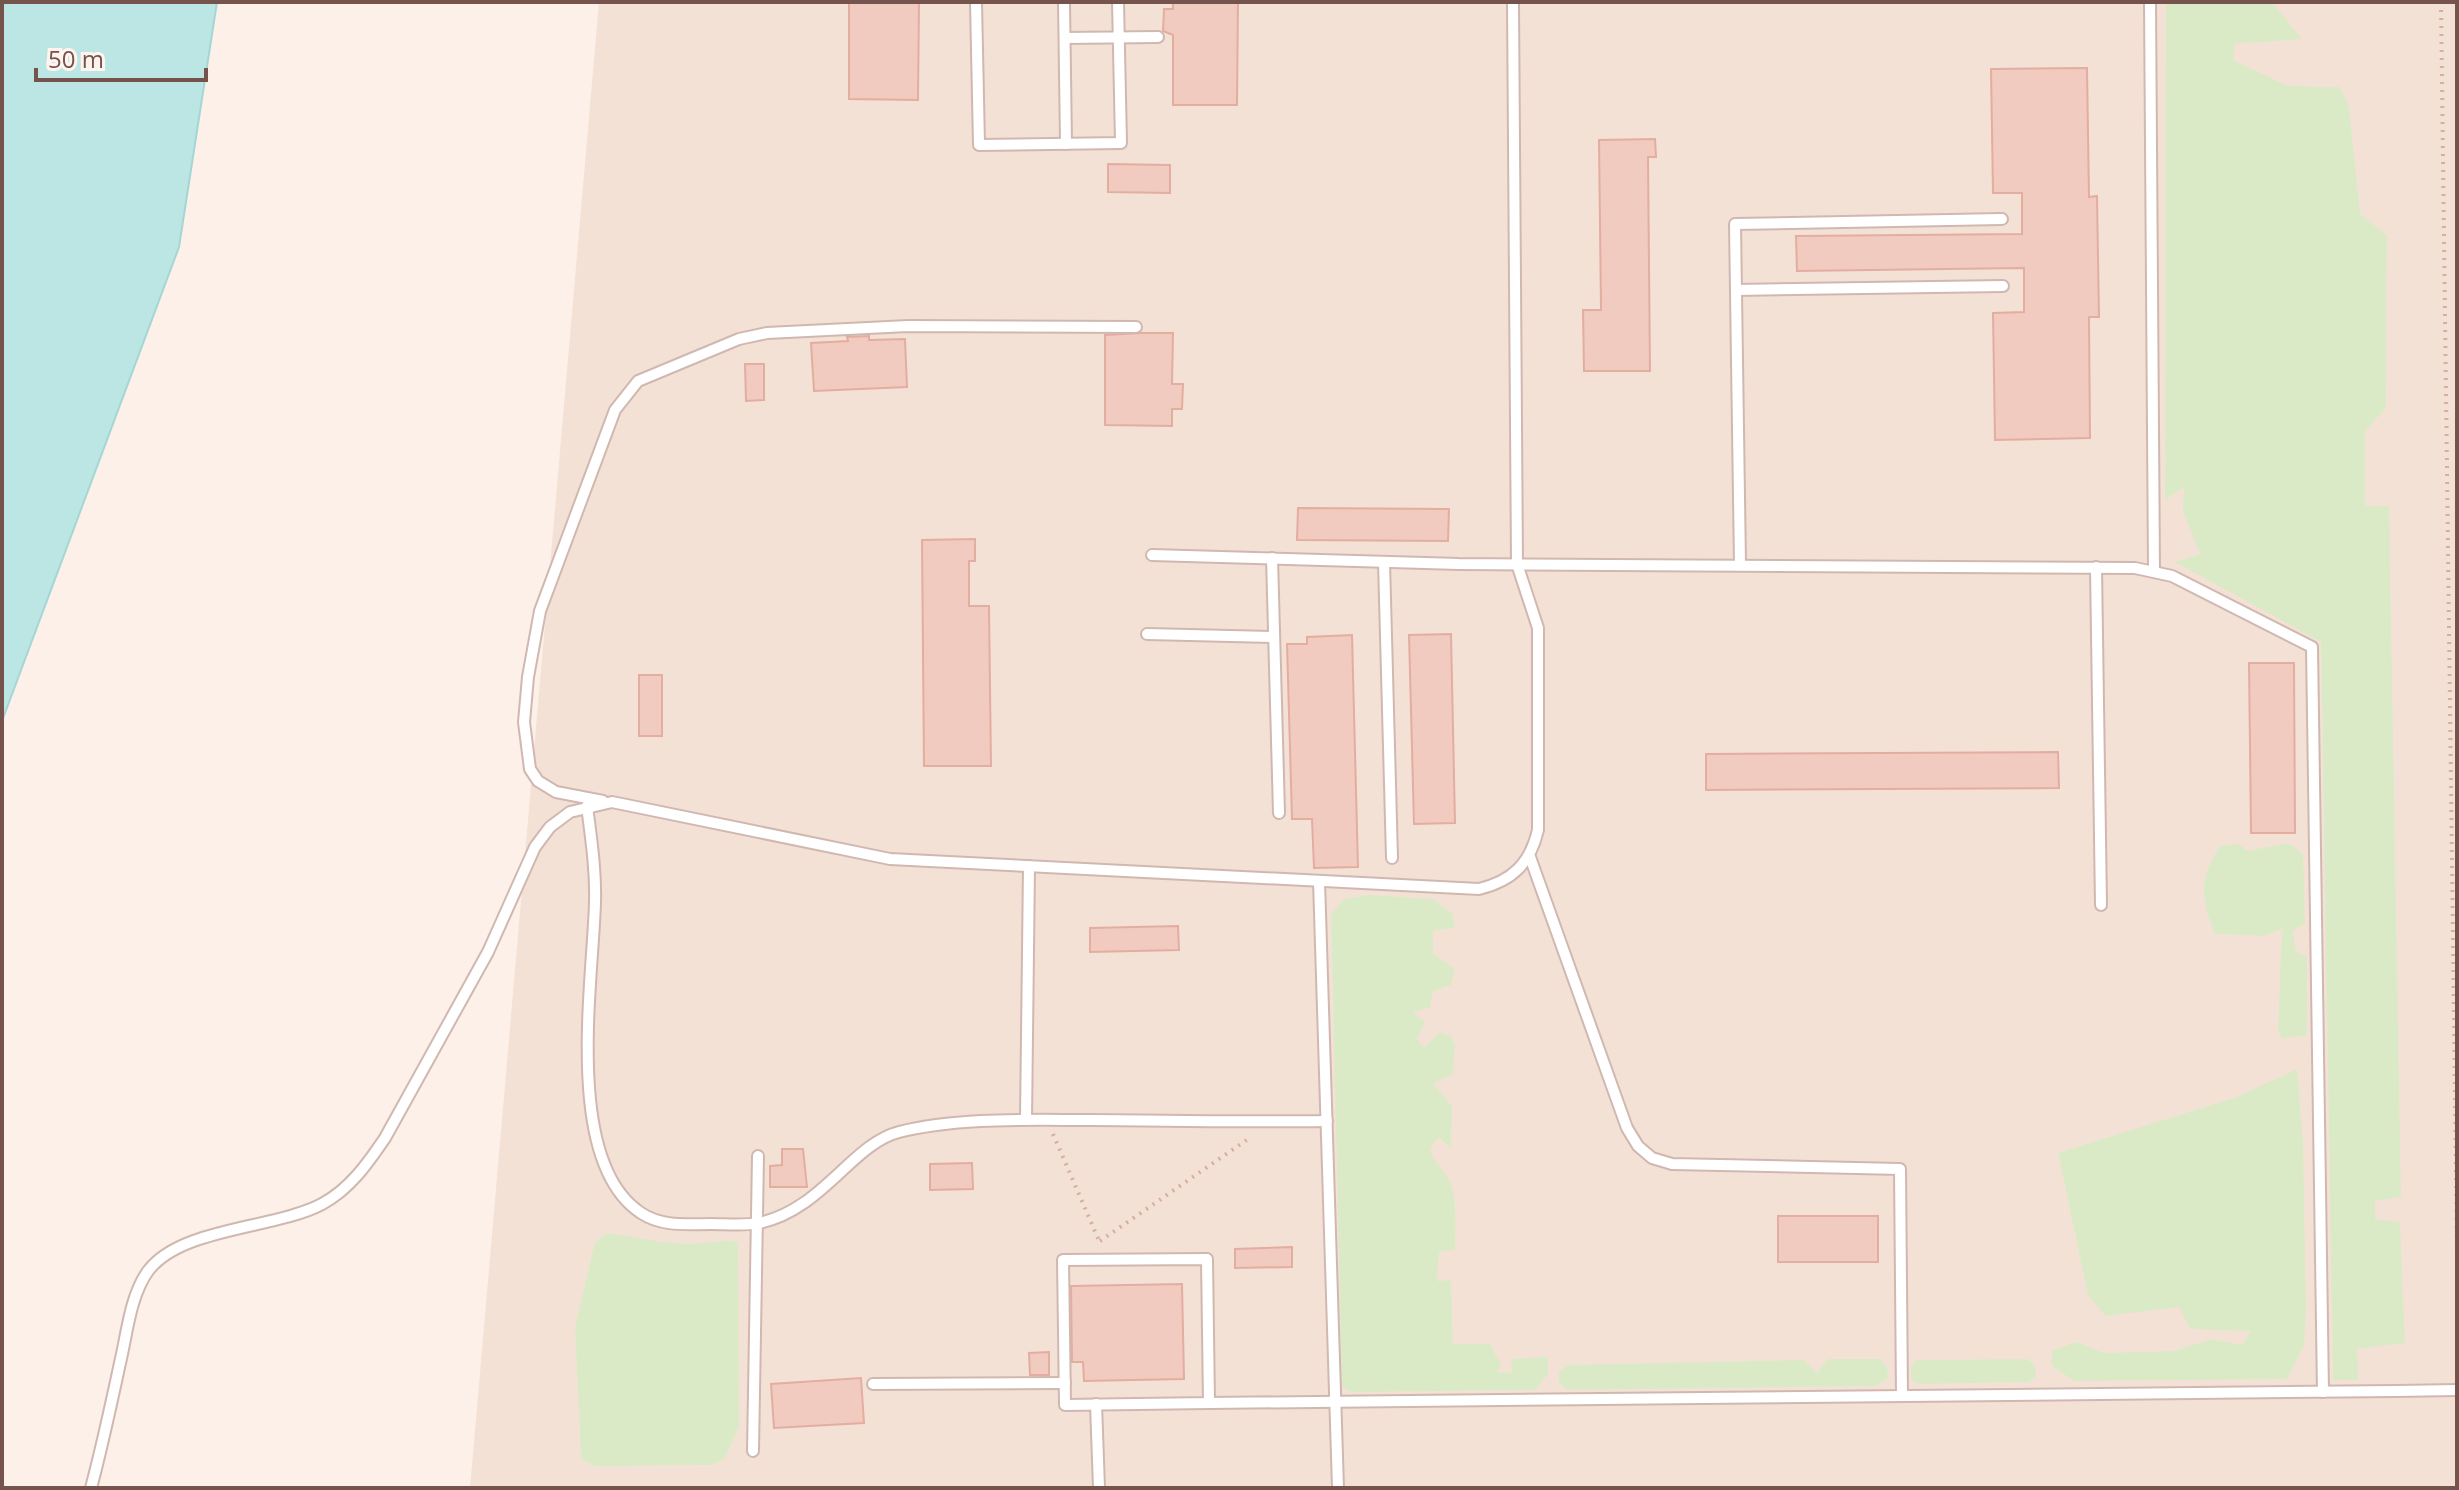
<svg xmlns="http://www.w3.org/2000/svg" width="2459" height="1490" font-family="'Open Sans',sans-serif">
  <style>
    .residential { fill: #f4e1d6 }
    .green { fill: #dbeac6 }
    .water { fill: #bce6e4; stroke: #a2d7d5; stroke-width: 2 }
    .building { fill: #f1cac0; stroke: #e3ada0; stroke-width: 2 }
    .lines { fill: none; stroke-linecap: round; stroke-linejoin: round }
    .lane-casing { stroke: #d0b8b0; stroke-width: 14 }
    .path { stroke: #d6ada2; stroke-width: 4; stroke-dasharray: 2 6; stroke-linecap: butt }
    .lane { stroke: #fff; stroke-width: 10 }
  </style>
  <rect width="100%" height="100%" fill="#fcf0e8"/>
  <polygon class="residential" points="599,2 2457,2 2457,1488 470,1488"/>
  <g class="green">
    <polygon points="2166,2 2272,2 2302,39 2235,44 2233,60 2288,86 2340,87 2349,106 2360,214 2387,235 2386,408 2365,431 2365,506 2389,506 2401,1197 2375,1201 2375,1219 2400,1222 2405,1343 2357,1349 2358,1380 2333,1380 2321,642 2175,562 2200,554 2183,511 2184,487 2165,500"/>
    <path d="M2288 843 2303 853 2305 923 2293 931 2296 951 2307 957V1036L2282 1038 2278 1030 2282 929 2264 936 2215 934C2200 898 2199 879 2220 846L2239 844 2247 851Z"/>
    <path d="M1370 895 1433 899 1453 914 1454 928 1433 931V954L1455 969 1451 985 1433 991 1430 1008 1413 1012 1425 1022 1417 1038 1424 1048 1440 1032 1451 1036 1455 1045 1453 1074 1433 1084 1452 1106 1451 1149 1439 1137 1430 1148C1434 1165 1443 1167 1449 1180 1458 1201 1455 1227 1455 1250L1439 1252 1437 1281 1451 1280 1453 1344H1490L1501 1365 1496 1372 1512 1373 1511 1359 1548 1357V1374L1535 1390 1351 1392 1342 1386 1331 914 1344 899Z"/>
    <polygon points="2297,1069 2303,1142 2306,1307 2304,1346 2287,1379 2074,1381 2051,1365 2052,1350 2077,1342 2103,1353 2174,1351 2212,1339 2242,1345 2251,1331 2190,1329 2179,1307 2105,1316 2088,1295 2058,1153 2237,1097"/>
    <path d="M607 1233C637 1237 671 1246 701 1243 716 1242 723 1239 738 1242L739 1426 725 1458 712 1465 595 1466 581 1459 575 1327 595 1243Z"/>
    <polygon points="1828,1359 1881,1359 1887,1367 1888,1378 1877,1386 1567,1390 1558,1382 1559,1372 1567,1365 1804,1360 1817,1373"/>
    <polygon points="2028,1359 2035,1365 2036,1377 2028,1382 1918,1384 1911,1379 1911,1366 1917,1360"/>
  </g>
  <polygon class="water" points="2,2 217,2 179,247 2,721"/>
  <g class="building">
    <polygon points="849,2 919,2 918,100 849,99"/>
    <polygon points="1173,2 1238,2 1237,105 1173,105 1173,35 1163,31 1164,9 1173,9"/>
    <polygon points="2087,68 2089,197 2097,196 2099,317 2089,317 2090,438 1995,440 1993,313 2024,312 2024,268 1797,271 1796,236 2022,234 2022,193 1993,193 1991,69"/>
    <polygon points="1655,139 1656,157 1648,157 1650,371 1584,371 1583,310 1601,310 1599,140"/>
    <polygon points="1108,164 1170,165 1170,193 1108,192"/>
    <polygon points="1141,333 1173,333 1172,384 1183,384 1182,409 1172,409 1172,426 1105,425 1105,335"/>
    <polygon points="869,336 869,340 905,339 907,387 814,391 811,343 848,341 847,337"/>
    <polygon points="745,364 764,364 764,400 746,401"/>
    <polygon points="1298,508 1449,509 1448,541 1297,540"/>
    <polygon points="975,539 975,561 969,561 969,606 989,606 991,766 924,766 922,540"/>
    <polygon points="1451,634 1455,823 1414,824 1409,635"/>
    <polygon points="1352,635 1358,867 1314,868 1312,819 1292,819 1287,644 1307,644 1307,637"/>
    <polygon points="2249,663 2294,663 2295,833 2251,833"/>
    <rect x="639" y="675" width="23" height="61"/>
    <polygon points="2058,752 2059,788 1706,790 1706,754"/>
    <polygon points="1178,926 1179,950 1090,952 1090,928"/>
    <polygon points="782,1149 803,1149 807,1187 770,1187 770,1166 782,1165"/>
    <polygon points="972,1163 973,1189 930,1190 930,1164"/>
    <rect x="1778" y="1216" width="100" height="46"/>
    <polygon points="1292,1247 1292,1267 1235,1268 1235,1249"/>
    <polygon points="1182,1284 1184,1379 1084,1381 1083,1362 1072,1362 1071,1286"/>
    <polygon points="1049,1352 1049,1375 1030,1375 1029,1353"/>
    <polygon points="861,1378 864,1423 774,1428 771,1384"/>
  </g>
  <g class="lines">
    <defs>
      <g id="lane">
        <polyline points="976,2 979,145 1121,143 1118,2"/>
        <polyline points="1064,2 1066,144"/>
        <polyline points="2150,2 2154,571"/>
        <polyline points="1065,38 1158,37"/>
        <polyline points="1736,290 2003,286"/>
        <polyline points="1152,555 1459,564 2135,568 2172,576 2312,647 2323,1392"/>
        <polyline points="1272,558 1279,813"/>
        <polyline points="1384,562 1392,858"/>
        <polyline points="1740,565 1735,224 2002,219"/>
        <polyline points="2096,567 2101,905"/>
        <polyline points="1147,634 1274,637"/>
        <polyline points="603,801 556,792 538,781 530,769 524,722 528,677 540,611 615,410 638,381 739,339 767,333 908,326 1136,327"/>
        <path d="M587 806C591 838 596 870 595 902 593 982 563 1162 641 1213 662 1227 687 1224 711 1224 726 1224 744 1226 759 1223 822 1210 852 1144 899 1132 958 1117 1031 1120 1091 1120 1170 1121 1248 1122 1327 1121"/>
        <polyline points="1530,857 1627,1128 1638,1146 1652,1158 1672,1164 1900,1169 1902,1396"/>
        <polyline points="1319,881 1338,1488"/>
        <polyline points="1026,1120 1029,866"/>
        <polyline points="873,1384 1065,1383"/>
        <polyline points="1209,1403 1207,1259 1063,1260 1065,1405 1209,1403 2396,1391 2457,1390"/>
        <polyline points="1096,1404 1099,1488"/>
        <polyline points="753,1451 758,1156"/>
        <path d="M91 1488C102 1447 111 1405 120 1363 127 1334 130 1296 148 1271 181 1227 275 1229 322 1204 350 1189 368 1163 385 1138L488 952 535 847 550 827 570 812 612 802 890 859 1479 889C1512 881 1530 864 1538 830V628L1517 564 1513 2"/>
      </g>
    </defs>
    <use href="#lane" class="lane-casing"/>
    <g class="path">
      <polyline points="2441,2 2457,1253"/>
      <polyline points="1053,1134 1100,1243"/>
      <polyline points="1100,1241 1251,1137"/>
    </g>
    <use href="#lane" class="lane"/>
  </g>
  <rect width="2459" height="1490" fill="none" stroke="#76534c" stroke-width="8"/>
  <path d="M36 68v12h170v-12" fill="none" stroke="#76534c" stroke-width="4"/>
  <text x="48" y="68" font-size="24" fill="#76534c" stroke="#fff5ee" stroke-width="6" paint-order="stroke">50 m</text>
</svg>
